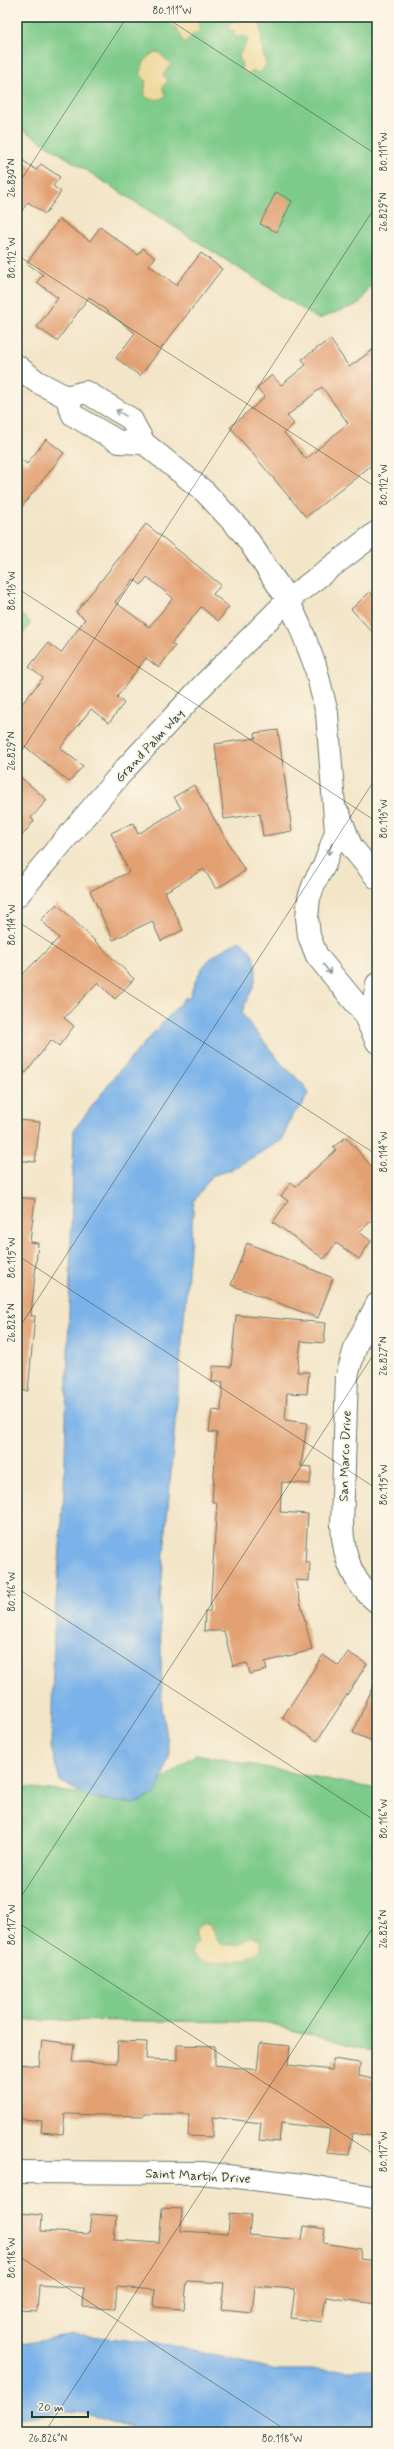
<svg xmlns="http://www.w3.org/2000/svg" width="394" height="2449" font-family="Mynerve,sans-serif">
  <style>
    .green { fill: #7dca8a; stroke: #4e845f }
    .sand { fill: #eeda9e; stroke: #868c69 }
    .water { fill: #7ab2e9; stroke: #4c788e }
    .building { fill: #e3a173; fill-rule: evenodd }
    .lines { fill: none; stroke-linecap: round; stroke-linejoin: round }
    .minor-casing { stroke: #697868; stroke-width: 24 }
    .minor { stroke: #fff; stroke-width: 22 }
    .oneway { stroke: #8f9e9a }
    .ticks { fill: none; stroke: #1f3d34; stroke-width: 1; stroke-opacity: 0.45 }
    .labels { text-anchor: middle; stroke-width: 3.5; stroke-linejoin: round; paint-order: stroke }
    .street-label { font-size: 13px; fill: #1f3d34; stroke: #fcf5e5 }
    .neatline { fill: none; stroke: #1f3d34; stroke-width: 1.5 }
    .ticks-label { font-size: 10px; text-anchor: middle; fill: #1f3d34 }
  </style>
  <rect width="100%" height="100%" fill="#fcf5e5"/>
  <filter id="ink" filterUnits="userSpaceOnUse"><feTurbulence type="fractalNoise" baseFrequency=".025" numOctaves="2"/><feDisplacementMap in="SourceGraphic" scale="8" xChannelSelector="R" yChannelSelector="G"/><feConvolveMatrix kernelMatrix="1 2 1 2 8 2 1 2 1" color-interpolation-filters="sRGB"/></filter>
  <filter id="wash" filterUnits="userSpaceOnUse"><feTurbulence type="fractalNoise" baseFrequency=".012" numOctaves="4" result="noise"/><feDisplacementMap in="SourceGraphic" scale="16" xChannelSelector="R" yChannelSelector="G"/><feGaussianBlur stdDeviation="0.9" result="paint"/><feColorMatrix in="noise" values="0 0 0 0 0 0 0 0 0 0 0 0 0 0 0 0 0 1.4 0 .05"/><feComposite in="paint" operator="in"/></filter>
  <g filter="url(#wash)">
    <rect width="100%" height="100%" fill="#f3e5c8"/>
    <g class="green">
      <polygon points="17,17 377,17 377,276 359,304 318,319 17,126"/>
      <polygon points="17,611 31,623 17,641"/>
      <polygon points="196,1754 377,1789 377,2052 260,2022 17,2020 17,1786 135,1800"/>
    </g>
    <g class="sand">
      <polygon points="173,17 198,17 200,31 199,33 194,33 187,42 183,42 180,33 171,23"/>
      <polygon points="242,17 253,17 261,24 262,48 266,65 260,73 253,71 248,74 243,71 239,55 248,40 245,36 235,38 234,31 228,29 229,25"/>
      <path d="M158 52 171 64 163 75 168 80 162 88 166 95 161 99C145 100 143 98 146 81L141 75C141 64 147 54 158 52Z"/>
      <path d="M204 1922 211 1925 216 1938 223 1945H237L252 1937 260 1940 261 1949C255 1960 199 1973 191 1952L197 1942 195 1935 197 1928Z"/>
    </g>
    <g class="water">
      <path d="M240 941C255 948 259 970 254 985 250 996 245 1001 242 1014L281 1063 304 1085 308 1094 302 1106 293 1114 282 1140 231 1170 211 1176 194 1201 160 1601 162 1708 170 1754 156 1794 134 1804 90 1798 60 1781 51 1747 54 1629 64 1492 74 1130 114 1077 186 997 189 999C200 965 207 956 240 941Z"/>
      <polygon points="73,2334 169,2345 277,2370 377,2370 377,2432 144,2432 77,2411 17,2418 17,2347 22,2343"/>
    </g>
    <g id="blocks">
      <g class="building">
        <polygon points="17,156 36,170 41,164 60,177 53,186 61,192 45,214 28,202 17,217"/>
        <polygon points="276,192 292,201 277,232 260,224"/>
        <polygon points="59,219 90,241 100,227 138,255 143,248 155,258 149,265 176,285 201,253 222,269 140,376 116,358 135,333 89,297 57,341 37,327 58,298 37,282 43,275 27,263"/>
        <path d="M330 339 349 367 377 347V461L306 517 230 427 265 397 257 388 272 375 281 385 306 365 302 359ZM322 387 348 423 306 459 284 433 294 424 287 416Z"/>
        <polygon points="46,439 64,453 17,513 17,456 27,464"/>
        <path d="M146 524 221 585 213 594 229 607 218 621 201 607 171 644 175 646 159 668 146 658 117 697 124 703 109 723 91 709 60 748 83 766 69 782 17 740V710L43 678 29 667 48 643 61 653 85 619 76 612ZM147 577 173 598 149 627 115 602 134 579 141 585Z"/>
        <polygon points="370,592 377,600 377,637 351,609"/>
        <polygon points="278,730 292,831 263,836 260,814 224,819 215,744 256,738 255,733"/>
        <polygon points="17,774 47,800 31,818 34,821 17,842"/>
        <polygon points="194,785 245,871 216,889 204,869 165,892 183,930 161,941 152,921 113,940 90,891 129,872 111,833 133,823 138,834 181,808 174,797"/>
        <polygon points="57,904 134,979 115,999 98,982 64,1018 74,1026 59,1046 51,1040 26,1073 17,1066 17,980 59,938 41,920"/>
        <polygon points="17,1120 40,1122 35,1162 17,1160"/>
        <polygon points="346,1137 377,1173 377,1216 359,1232 371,1241 359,1259 336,1243 324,1259 273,1222 288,1201 281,1196 291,1182 296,1186 336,1150 333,1147"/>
        <polygon points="17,1197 35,1199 30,1242 38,1243 31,1316 35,1316 28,1391 17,1390"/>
        <polygon points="247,1243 333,1278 318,1318 231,1285"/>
        <polygon points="236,1315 326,1323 324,1343 301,1341 297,1372 309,1372 307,1394 287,1393 285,1420 307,1423 301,1466 312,1467 310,1484 282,1482 280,1512 308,1514 305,1562 310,1562 309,1581 295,1580 312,1650 265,1662 267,1670 250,1674 247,1663 233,1666 224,1631 204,1631 205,1611 210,1611 217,1502 212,1502 217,1433 209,1432 212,1410 221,1411 223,1382 212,1382 213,1366 231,1367"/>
        <polygon points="348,1652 367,1664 317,1741 282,1718 323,1655 339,1666"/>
        <polygon points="377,1677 377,1743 353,1733"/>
        <polygon points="42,2040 74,2044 72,2062 117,2063 118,2041 147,2042 146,2059 177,2060 177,2045 215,2046 215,2065 257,2070 260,2043 290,2046 288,2065 332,2070 333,2059 360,2063 359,2076 377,2080 377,2137 352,2133 349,2155 327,2153 330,2129 281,2123 279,2142 259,2140 261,2123 213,2117 213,2137 188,2136 189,2114 144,2114 144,2116 65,2114 63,2134 41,2132 42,2121 17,2118 17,2064 39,2066"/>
        <polygon points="162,2208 182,2209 181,2231 228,2234 230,2213 251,2215 249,2235 302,2240 304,2226 325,2229 323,2243 361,2249 360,2259 377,2261 377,2304 326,2297 322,2322 291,2318 295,2289 255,2286 252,2313 221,2310 224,2283 187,2281 184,2309 154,2307 155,2290 117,2287 115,2309 83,2307 84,2288 39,2285 37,2311 17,2310 17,2213 42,2215 41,2231 89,2234 91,2214 116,2216 114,2240 159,2243"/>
      </g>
    </g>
  </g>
  <g filter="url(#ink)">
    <use href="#blocks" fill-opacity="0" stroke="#697868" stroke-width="1"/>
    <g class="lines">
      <defs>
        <g id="minor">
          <polyline points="17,366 36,381 66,397 73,415 119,442 144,443"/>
          <polyline points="66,397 86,392 131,419 144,443 205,492 244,534 288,600 300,626 315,665 327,713 336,832 324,866 315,881 309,898 307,917 309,936 317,956 363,1012 377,1042"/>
          <polyline points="339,814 351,846 377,878"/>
          <polyline points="17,896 125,769 205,683 288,600 377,532"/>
          <polyline points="373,1029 372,1011 377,984"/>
          <path d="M377 1304 356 1345 347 1376 342 1525C343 1555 352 1583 377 1602"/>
          <polyline points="17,2172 202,2173 311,2186 377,2198"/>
        </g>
      </defs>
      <use href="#minor" class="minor-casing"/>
      <use href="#minor" class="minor"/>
    </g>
    <defs><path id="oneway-shaft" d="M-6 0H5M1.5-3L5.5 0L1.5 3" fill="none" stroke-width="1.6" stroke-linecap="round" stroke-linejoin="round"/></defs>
    <g class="oneway">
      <use href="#oneway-shaft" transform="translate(121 413) rotate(-149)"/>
      <use href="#oneway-shaft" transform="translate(330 849) rotate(109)"/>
      <use href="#oneway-shaft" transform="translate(327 969) rotate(52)"/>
    </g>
  </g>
  <path class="ticks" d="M165 17 377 155M17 186 127 17M17 255 377 488M17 588 377 822M17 758 377 204M17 921 377 1155M17 1255 377 1489M17 1331 377 776M17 1588 377 1822M17 1903 377 1349M17 1922 377 2156M17 2255 289 2432M45 2432 377 1921"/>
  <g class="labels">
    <g class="street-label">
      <text transform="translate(149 745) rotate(-47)" y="5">Grand Palm Way</text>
      <text transform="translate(344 1456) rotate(-88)" y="5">San Marco Drive</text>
      <text transform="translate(198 2175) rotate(3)" y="5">Saint Martin Drive</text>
    </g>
  </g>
  <rect width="394" height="2449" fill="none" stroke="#fcf5e5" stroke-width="44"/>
  <path d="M32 2411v6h56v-6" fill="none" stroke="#1f3d34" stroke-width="2"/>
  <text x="38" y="2411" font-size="12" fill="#1f3d34" stroke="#fcf5e5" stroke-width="3" paint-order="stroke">20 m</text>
  <rect x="22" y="22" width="350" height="2405" class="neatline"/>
  <g class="ticks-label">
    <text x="172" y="14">80.111°W</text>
    <text transform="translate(383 152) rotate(-90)" y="4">80.111°W</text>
    <text transform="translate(11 178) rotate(-90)" y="4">26.830°N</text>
    <text transform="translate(383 212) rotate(-90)" y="4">26.829°N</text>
    <text transform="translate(11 258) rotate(-90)" y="4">80.112°W</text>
    <text transform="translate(383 485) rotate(-90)" y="4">80.112°W</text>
    <text transform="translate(11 591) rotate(-90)" y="4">80.113°W</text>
    <text transform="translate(11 751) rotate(-90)" y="4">26.829°N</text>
    <text transform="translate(383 819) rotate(-90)" y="4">80.113°W</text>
    <text transform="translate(11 925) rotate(-90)" y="4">80.114°W</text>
    <text transform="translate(383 1152) rotate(-90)" y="4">80.114°W</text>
    <text transform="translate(11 1258) rotate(-90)" y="4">80.115°W</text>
    <text transform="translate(11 1323) rotate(-90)" y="4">26.828°N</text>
    <text transform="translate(383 1356) rotate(-90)" y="4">26.827°N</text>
    <text transform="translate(383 1485) rotate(-90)" y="4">80.115°W</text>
    <text transform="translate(11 1592) rotate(-90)" y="4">80.116°W</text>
    <text transform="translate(383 1819) rotate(-90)" y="4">80.116°W</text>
    <text transform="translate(11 1925) rotate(-90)" y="4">80.117°W</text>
    <text transform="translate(383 1929) rotate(-90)" y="4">26.826°N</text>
    <text transform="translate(383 2152) rotate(-90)" y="4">80.117°W</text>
    <text transform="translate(11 2258) rotate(-90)" y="4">80.118°W</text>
    <text x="48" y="2442">26.826°N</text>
    <text x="282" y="2442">80.118°W</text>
  </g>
</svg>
